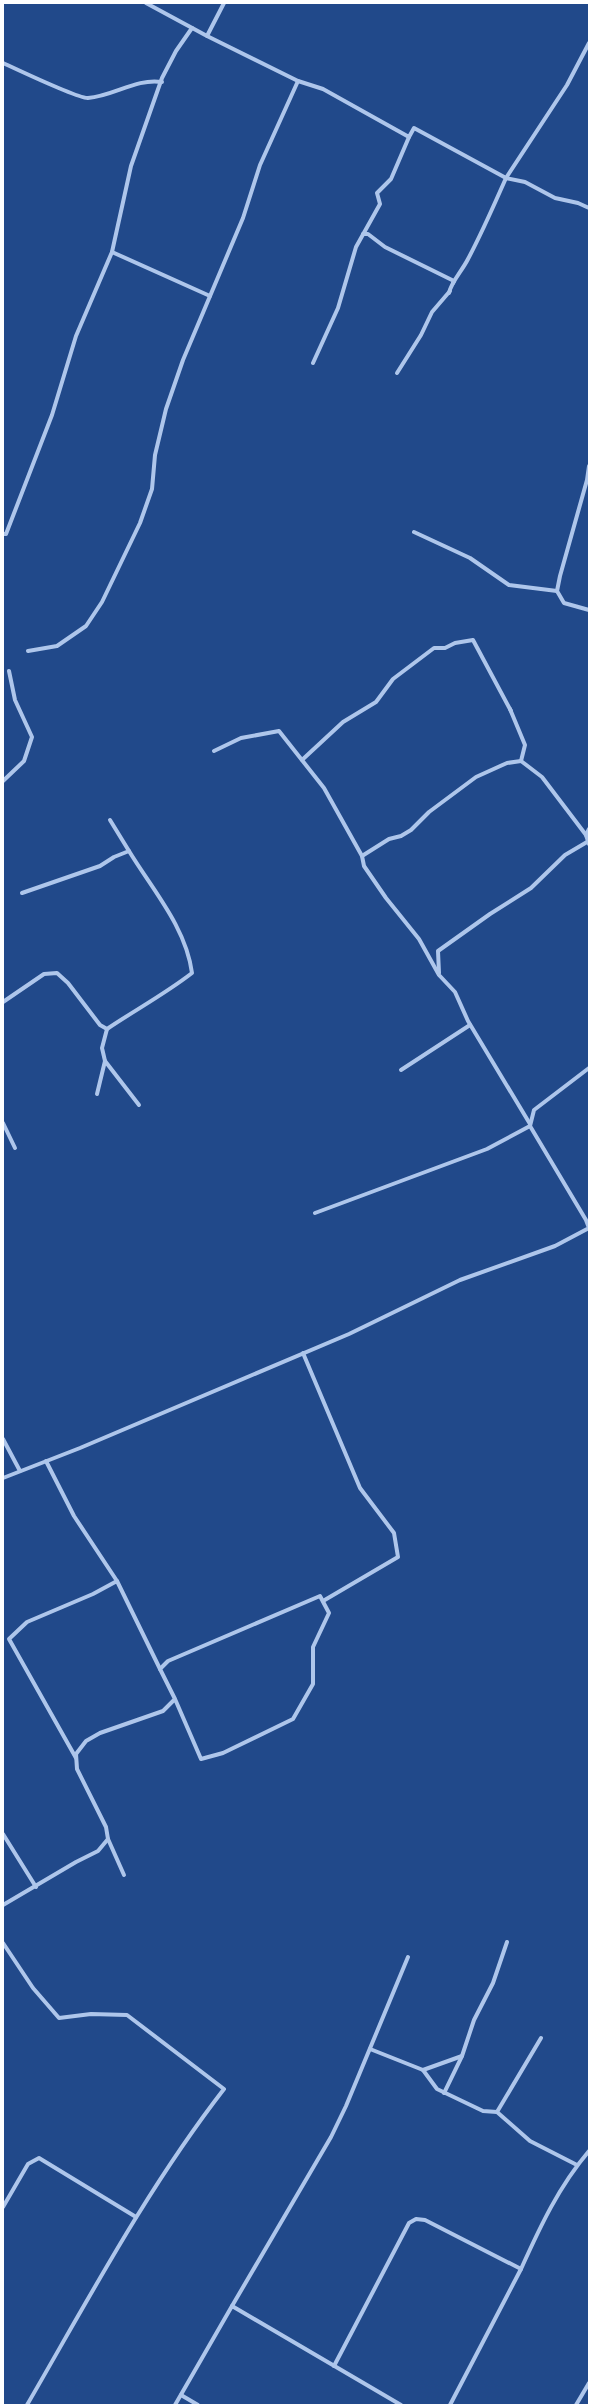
<svg xmlns="http://www.w3.org/2000/svg" width="592" height="2408" font-family="'Sofia Sans Condensed',sans-serif">
  <style>
    .lines { fill: none; stroke-linecap: round; stroke-linejoin: round }
    .street { stroke: #aec6eb; stroke-width: 4 }
  </style>
  <rect width="100%" height="100%" fill="#21498a"/>
  <g class="lines">
    <g class="street">
      <polyline points="146,3 207,36 298,81 323,89 409,137 414,128 506,178 567,85 589,43"/>
      <polyline points="207,36 224,3"/>
      <path d="M3 63C16 69 79 99 88 98 114 96 136 78 162 82"/>
      <polyline points="363,234 368,234 385,247 454,281 453,283"/>
      <polyline points="112,252 210,296"/>
      <path d="M449 293C451 282 462 271 468 259 482 233 494 205 506 178L525 182 555 198 578 203 589 208"/>
      <polyline points="313,363 338,308 356,247 380,204 377,193 391,179 409,137"/>
      <polyline points="397,373 421,335 432,312 450,291"/>
      <polyline points="589,466 587,480 560,576 557,591 564,603 589,610"/>
      <polyline points="414,532 470,558 509,585 557,591"/>
      <polyline points="3,534 6,534 52,415 76,336 112,252 131,166 162,78 176,51 192,28"/>
      <polyline points="28,651 57,646 86,626 102,602 140,523 152,489 155,455 166,409 183,360 243,218 260,165 298,81"/>
      <polyline points="214,751 241,738 279,731 324,788 362,856 364,866 386,898 419,939 439,975 455,992 468,1021 530,1124"/>
      <polyline points="302,760 343,722 376,702 393,679 434,648 445,648 455,643 473,640 511,711"/>
      <polyline points="521,761 542,777 586,835"/>
      <polyline points="3,781 24,761 32,737 15,700 9,671"/>
      <polyline points="589,844 586,835 589,829"/>
      <polyline points="362,856 389,839 401,836 411,830 429,812 476,777 507,763 521,761 525,745 510,709"/>
      <polyline points="22,893 100,866 114,857 129,851 110,820"/>
      <polyline points="439,973 438,951 490,914 531,888 565,855 587,842"/>
      <path d="M3 1002 44 974 57 973 68 983 100 1025 107 1029C135 1010 165 994 192 973 186 927 152 889 129 851"/>
      <polyline points="107,1029 102,1048 105,1061 139,1105"/>
      <polyline points="401,1070 470,1025"/>
      <polyline points="97,1094 105,1061"/>
      <polyline points="3,1123 15,1148"/>
      <polyline points="315,1213 487,1149 530,1126"/>
      <polyline points="303,1353 360,1488 394,1533 398,1557 323,1601"/>
      <polyline points="3,1439 20,1471"/>
      <polyline points="46,1461 74,1516 117,1581"/>
      <polyline points="3,1478 80,1448 349,1334 460,1280 555,1246 589,1228 586,1220 530,1126 534,1110 589,1068"/>
      <polyline points="76,1758 9,1639 27,1622 93,1594 117,1581 160,1669"/>
      <polyline points="3,1834 36,1887"/>
      <polyline points="108,1839 124,1875"/>
      <polyline points="3,1905 76,1862 98,1851 108,1839 106,1827 77,1769 76,1754 86,1741 100,1733 163,1711 175,1699 160,1669 168,1661 320,1596 329,1613 313,1647 313,1684 293,1719 223,1753 201,1759 175,1699"/>
      <path d="M3 1943 33 1988 59 2018 91 2014 127 2015 224 2089C148 2187 89 2298 27 2405"/>
      <polyline points="370,2049 423,2070 437,2089 483,2111 497,2112 530,2141 577,2165"/>
      <polyline points="423,2070 462,2056"/>
      <polyline points="444,2093 462,2056 474,2020 493,1983 507,1942"/>
      <polyline points="497,2112 541,2038"/>
      <polyline points="3,2207 28,2164 39,2158 136,2217"/>
      <path d="M521 2269C540 2227 559 2186 589 2151"/>
      <polyline points="232,2306 331,2137 346,2106 408,1957"/>
      <polyline points="334,2366 409,2223 416,2219 425,2220 521,2269 450,2405"/>
      <polyline points="181,2395 198,2405"/>
      <polyline points="175,2405 232,2306 401,2405"/>
      <polyline points="576,2405 589,2383"/>
    </g>
  </g>
  <rect width="592" height="2408" fill="none" stroke="#ffffff" stroke-width="8"/>
</svg>
